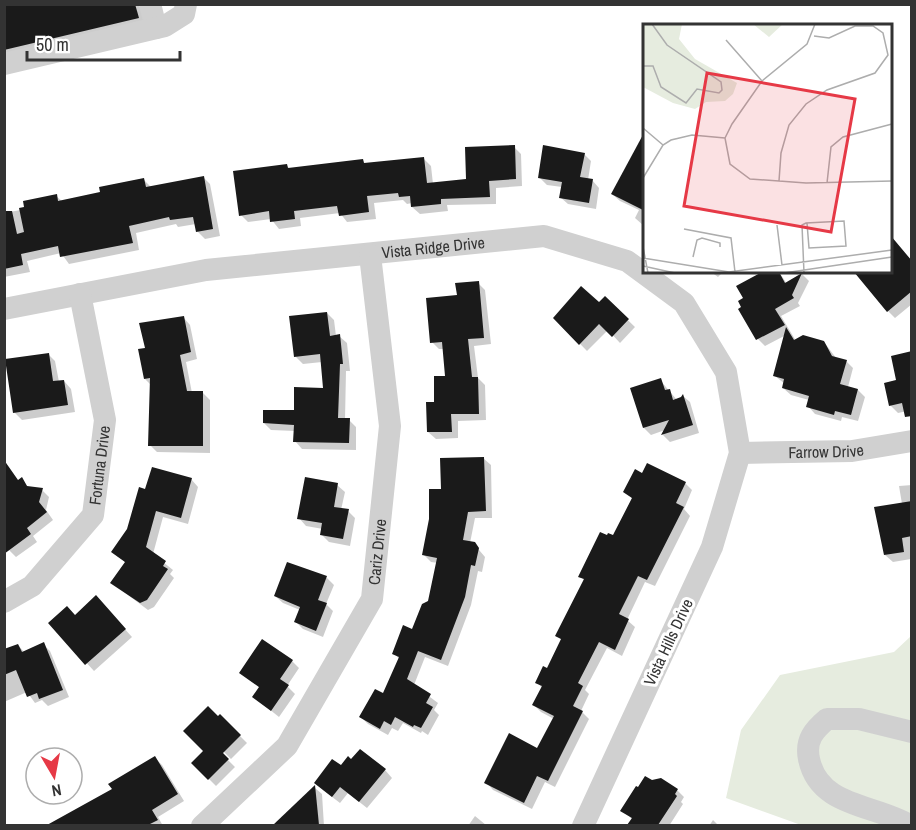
<svg xmlns="http://www.w3.org/2000/svg" width="916" height="830" font-family="'Archivo Narrow',sans-serif">
  <style>
    .green { fill: #e6ecdf }
    .shadow { fill: #0003 }
    .building { fill: #1a1a1a }
    .lines { fill: none; stroke-linecap: round; stroke-linejoin: round }
    .minor { stroke: #d0d0d0; stroke-width: 22 }
    .labels { text-anchor: middle; stroke-width: 6; stroke-linejoin: round; paint-order: stroke }
    .street-label { font-size: 16px; fill: #333; stroke: #fff }
    .inset-road { fill: none; stroke: #adadad; stroke-width: 1.5 }
    .view { fill: #e63946; fill-opacity: 0.15; stroke: #e63946; stroke-width: 3 }
    .inset-edge { fill: none; stroke: #333; stroke-width: 3 }
  </style>
  <rect width="100%" height="100%" fill="#fff"/>
  <polygon class="green" points="911,636 911,825 801,825 726,798 741,730 780,675 894,652"/>
  <g class="shadow">
    <polygon points="4,4 137,4 148,15 152,33 4,69"/>
    <polygon points="514,147 521,154 522,186 496,188 496,204 447,205 448,211 420,214 412,207 412,203 407,204 403,200 374,203 376,219 347,222 340,213 300,218 301,226 279,229 271,219 248,222 241,215 287,166 291,170 363,161 366,165 424,159 431,166 433,184 467,181"/>
    <polygon points="644,147 644,226 635,218 639,210 620,201 612,194"/>
    <polygon points="584,154 591,161 588,180 592,180 599,188 596,209 568,204 560,197 562,187 547,185 540,178"/>
    <polygon points="203,177 210,184 220,236 205,239 197,231 196,224 178,227 176,224 136,233 139,250 69,264 61,253 27,261 30,272 4,277 4,213 26,209 56,196 62,201 102,193 144,180 151,187"/>
    <polygon points="890,238 912,261 912,304 895,318 888,311 865,272 890,272"/>
    <polygon points="711,272 723,272 718,277"/>
    <polygon points="767,272 779,272 787,284 802,274 809,281 798,303 800,306 781,316 796,341 824,342 836,358 846,361 853,368 848,387 858,390 865,397 858,421 842,417 841,421 815,414 808,406 809,400 791,395 783,388 785,384 775,376 786,335 765,346 758,339 745,298 739,287"/>
    <polygon points="478,283 485,290 491,344 474,346 478,378 485,385 486,420 458,421 458,438 436,439 428,432 436,403 446,377 444,349 439,349 432,342 458,297"/>
    <polygon points="605,298 635,327 620,343 608,330 587,351 555,318 599,304"/>
    <polygon points="327,313 334,320 336,336 339,336 347,343 350,371 346,371 345,420 349,420 356,427 356,450 302,449 295,441 295,431 271,430 264,423 295,412 325,389 322,362 303,364 296,357"/>
    <polygon points="183,317 190,325 197,359 186,362 192,393 203,393 210,400 210,453 157,452 150,445 151,385 145,379 146,349"/>
    <polygon points="48,354 55,361 59,382 64,381 71,389 75,412 22,420 14,412"/>
    <polygon points="660,380 677,400 683,396 690,402 699,433 670,442 663,435 665,430 651,435 644,428"/>
    <polygon points="886,384 912,410 898,413 890,405"/>
    <polygon points="483,458 491,465 492,518 475,518 470,543 474,544 485,557 482,572 478,571 471,605 448,666 425,657 414,685 438,703 434,710 439,715 428,735 422,731 421,733 403,723 398,731 392,728 388,735 368,724 361,717 383,696 400,660 394,653 413,631 430,602 438,563 431,562 423,554 443,490"/>
    <polygon points="642,475 685,483 692,490 684,509 690,516 655,586 645,582 627,620 635,627 622,656 607,648 585,690 589,694 581,711 589,719 555,787 545,782 532,809 493,790 486,782 538,750 554,719 541,712 534,705 542,688 537,682 548,670 562,640 557,635 585,581 580,576 614,537 632,498 625,491"/>
    <polygon points="21,479 29,488 42,490 49,497 46,510 53,520 33,536 37,542 16,557 9,550"/>
    <polygon points="191,479 198,487 188,524 163,517 153,554 173,570 170,574 174,578 154,607 148,610 112,583 126,563 113,551 128,530 146,491"/>
    <polygon points="337,485 345,492 341,510 348,511 355,518 350,546 329,542 322,535 323,529 306,526 299,518"/>
    <polygon points="912,485 912,556 911,559 893,562 885,555 902,504 899,486"/>
    <polygon points="288,564 327,578 334,585 326,604 333,611 323,637 303,629 296,622 300,610 283,603 275,596"/>
    <polygon points="103,605 132,637 94,671 50,623 75,617"/>
    <polygon points="43,644 50,651 69,697 48,706 42,700 35,703 27,692 4,702 4,651 18,645 24,652"/>
    <polygon points="292,661 299,668 287,686 295,694 279,717 254,697 260,688 241,673"/>
    <polygon points="220,716 247,743 231,759 219,747 217,749 235,767 216,786 193,763 205,751"/>
    <polygon points="155,758 162,765 184,801 158,817 163,826 62,826 59,821 114,790"/>
    <polygon points="385,770 392,778 367,808 348,793 340,803 323,790"/>
    <polygon points="661,780 677,790 684,797 681,802 683,804 669,826 633,826 631,823 633,820 622,810 652,782"/>
    <polygon points="315,788 322,794 324,826 289,826 282,819"/>
    <polygon points="475,816 486,825 488,824 490,826 468,826"/>
    <polygon points="713,820 719,826 709,826"/>
  </g>
  <g class="building">
    <polygon points="4,4 135,4 139,18 4,50"/>
    <polygon points="645,131 645,211 611,194"/>
    <polygon points="515,145 516,179 489,181 490,197 441,199 441,204 411,207 410,196 399,197 398,193 367,196 369,212 339,216 337,206 294,211 295,219 270,222 269,211 239,216 233,171 287,164 288,168 363,159 364,163 424,157 427,183 466,179 465,147"/>
    <polygon points="543,145 585,153 580,177 593,179 589,203 559,198 562,182 538,178"/>
    <polygon points="204,176 213,229 196,232 193,217 170,220 169,217 129,226 133,243 60,257 58,246 21,254 23,265 4,269 4,211 12,211 17,234 24,232 19,208 24,207 23,201 57,194 58,201 100,192 99,187 144,178 146,187"/>
    <polygon points="891,236 912,261 912,291 887,312 854,272 891,272"/>
    <polygon points="762,272 779,272 785,283 802,273 792,295 794,298 775,309 785,325 756,340 738,309 741,307 738,301 743,298 736,286"/>
    <polygon points="479,281 484,338 468,339 472,377 478,377 479,414 451,414 452,432 427,432 426,402 434,402 434,376 445,376 442,342 430,343 426,298 457,295 455,283"/>
    <polygon points="581,286 599,302 605,296 629,319 612,337 599,324 579,345 553,318"/>
    <polygon points="327,312 330,336 340,334 343,364 340,364 338,418 350,418 349,443 293,442 294,425 263,423 263,410 294,410 294,387 323,388 320,354 294,357 289,316"/>
    <polygon points="184,316 191,352 180,355 187,391 203,391 203,446 148,446 150,378 144,379 138,349 145,348 139,323"/>
    <polygon points="786,327 794,340 803,335 824,341 832,356 847,360 840,384 858,389 851,415 835,411 834,415 806,407 809,396 782,388 784,379 773,376"/>
    <polygon points="912,351 912,416 905,417 902,403 889,406 884,383 896,380 891,356"/>
    <polygon points="49,353 53,381 64,380 68,405 13,413 5,359"/>
    <polygon points="661,378 665,390 670,389 673,400 681,397 683,394 693,425 661,435 669,420 643,428 630,388"/>
    <polygon points="484,457 486,511 468,512 463,540 475,542 479,548 475,566 471,565 465,597 441,660 418,651 407,679 431,694 426,703 433,707 421,728 414,725 413,727 395,717 391,725 384,721 380,729 359,717 375,689 383,693 399,657 392,654 403,625 412,629 422,604 428,601 437,558 422,555 429,519 429,489 441,489 440,458"/>
    <polygon points="4,460 18,480 22,477 27,486 43,488 39,502 47,512 27,528 31,534 4,554"/>
    <polygon points="647,463 686,482 676,503 684,507 647,580 638,576 619,614 629,619 615,650 599,642 578,683 583,686 573,706 583,711 548,781 537,776 524,803 484,783 509,733 537,748 554,716 532,705 542,686 535,683 543,666 547,668 561,639 555,636 584,579 578,577 600,532 607,535 608,533 613,535 632,498 623,492 635,469 642,473"/>
    <polygon points="152,467 192,478 181,518 156,511 146,547 166,561 163,566 168,569 147,600 140,603 110,583 125,562 111,552 127,529 139,487 145,489"/>
    <polygon points="305,477 338,483 334,507 349,509 343,539 320,535 322,523 297,519"/>
    <polygon points="912,501 912,536 902,538 904,552 884,555 874,507"/>
    <polygon points="287,562 327,576 318,600 327,603 316,631 294,622 300,607 274,596"/>
    <polygon points="96,595 126,629 85,665 48,623 67,606 75,615"/>
    <polygon points="262,639 293,660 280,679 289,685 271,711 252,697 259,687 239,673"/>
    <polygon points="44,642 63,690 39,699 37,693 27,697 16,670 4,675 4,649 18,644 22,652"/>
    <polygon points="208,706 218,716 220,714 241,735 223,753 229,759 208,780 191,763 203,751 183,731"/>
    <polygon points="360,749 386,769 359,802 340,787 332,797 314,783 332,759 341,765 348,756 351,759"/>
    <polygon points="155,756 178,794 152,810 158,820 148,825 47,825 112,789 108,784"/>
    <polygon points="645,776 652,780 661,778 678,789 675,794 677,796 658,825 627,825 632,818 620,811 636,786 638,787"/>
    <polygon points="315,785 319,825 273,825"/>
  </g>
  <g class="lines">
    <g class="minor">
      <polyline points="150,4 156,28"/>
      <polyline points="4,64 165,26 184,14 186,4"/>
      <path id="s1" d="M4 309 206 270 544 236 627 261 684 303 726 372 740 453 712 547 583 826"/>
      <path id="s2" d="M740 453 852 451 912 441"/>
      <path id="s3" d="M4 602 32 586 93 515 105 420 80 294"/>
      <path id="s4" d="M202 826 287 746 372 599 390 426 370 255"/>
      <path d="M911 826C876 804 819 808 809 759 805 740 814 730 827 719H859L912 732"/>
    </g>
  </g>
  <g class="labels">
    <g class="street-label">
      <text dy="6" stroke="none"><textPath href="#s1" startOffset="434">Vista Ridge Drive</textPath></text>
      <text dy="6" stroke="none"><textPath href="#s2" startOffset="86">Farrow Drive</textPath></text>
      <text dy="6" stroke="none"><textPath href="#s3" startOffset="176">Fortuna Drive</textPath></text>
      <text dy="6" stroke="none"><textPath href="#s4" startOffset="334">Cariz Drive</textPath></text>
      <text transform="translate(668 642) rotate(-65)" y="6">Vista Hills Drive</text>
    </g>
  </g>
  <g transform="translate(643 24)">
    <rect width="249" height="249" fill="#fff"/>
    <path d="M0 0H39L36 15 52 35 94 59 90 70 82 77 63 78 52 85 30 79 0 63ZM110 0H140L126 13Z" fill="#e6ecdf"/>
    <path class="inset-road" d="M172 0 164 20 119 57 89 100 82 114 87 140 107 155 163 159 249 157M83 16 119 57M0 42H10L18 63 43 79 54 65 76 69 79 66 78 58 24 21 9 0M0 104 20 121M0 154 20 121 28 116 49 111 82 114M136 157 138 129 146 101 163 80 184 66 232 49 245 31 240 9 230 2H212L186 14 171 12M184 159 188 123 200 113 249 100M134 201 139 241M41 205 88 214 92 248M0 223 5 249M50 233 54 216 59 214 77 219V223M0 234 86 248 249 226M0 242 32 249M141 249 249 233M161 249 159 201 163 199 201 197 203 222 166 224 164 199"/>
    <path class="view" d="M64 49 212 75 188 208 41 182Z"/>
    <rect width="249" height="249" class="inset-edge"/>
  </g>
  <rect width="916" height="830" fill="none" stroke="#333333" stroke-width="12"/>
  <g transform="translate(54 776) rotate(170)"><circle r="28" fill="#ffffff" stroke="#adadad" stroke-width="1.5"/>
  <path d="M0-4.5L10 22L0 15L-10 22Z" fill="#e63946"/>
  <text y="-9" font-size="16" font-weight="bold" text-anchor="middle" fill="#333333">N</text>
  </g>
  <path d="M27 51v9h153v-9" fill="none" stroke="#333333" stroke-width="3"/>
  <text x="36" y="51" font-size="18" fill="#333333" stroke="#ffffff" stroke-width="4.5" paint-order="stroke">50 m</text>
</svg>
